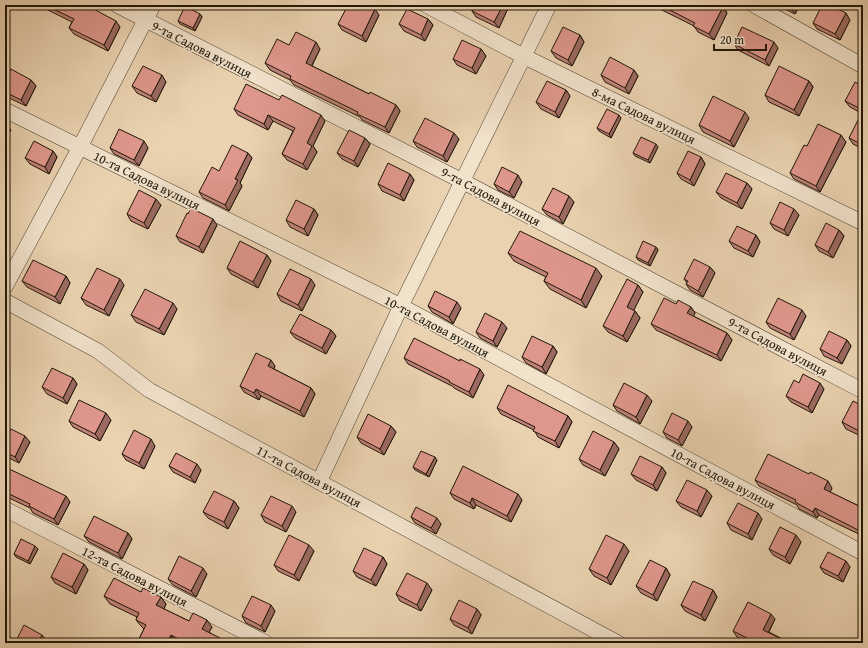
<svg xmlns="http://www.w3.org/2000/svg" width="868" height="648" font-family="'Gentium Book Plus',serif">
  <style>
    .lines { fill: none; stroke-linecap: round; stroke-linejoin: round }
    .street-casing { stroke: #524533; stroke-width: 16 }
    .street { stroke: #f1e2cc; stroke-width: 15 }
    .wall { fill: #c08278; stroke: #1f1609 }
    .shaded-wall { fill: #9c6a62; stroke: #1f1609 }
    .building { fill: #df978c; stroke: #1f1609 }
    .labels { text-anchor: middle; stroke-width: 3; stroke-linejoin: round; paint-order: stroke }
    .street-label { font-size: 13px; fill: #1f1609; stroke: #f1e2cc }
  </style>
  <rect width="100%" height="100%" fill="#ead2b0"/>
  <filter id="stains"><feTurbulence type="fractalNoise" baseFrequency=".005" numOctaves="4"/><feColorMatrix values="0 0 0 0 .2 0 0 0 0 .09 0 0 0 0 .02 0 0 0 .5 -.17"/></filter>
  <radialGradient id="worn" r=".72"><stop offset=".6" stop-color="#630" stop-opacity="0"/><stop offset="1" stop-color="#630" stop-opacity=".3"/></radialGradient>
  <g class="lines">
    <defs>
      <g id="street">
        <polyline points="117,5 462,181 863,391"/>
        <polyline points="426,5 523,56 863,223"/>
        <polyline points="754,5 863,66"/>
        <polyline points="5,110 401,306 863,553"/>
        <polyline points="5,287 80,147 153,5"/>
        <polyline points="5,301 98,351 149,390 618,643"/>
        <polyline points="319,482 401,306 549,5"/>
        <polyline points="5,509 266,643"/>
      </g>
    </defs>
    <use href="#street" class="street-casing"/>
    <use href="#street" class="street"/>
  </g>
  <g class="wall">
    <polygon points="43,5 86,5 120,27 108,51 74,34 69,28 72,22 46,9"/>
    <polygon points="467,5 508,5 509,6 499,28 476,17 472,11 473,8"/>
    <polygon points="653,5 718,5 723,7 727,13 714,40 698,32 694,26 654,6"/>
    <polygon points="777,5 800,5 795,14"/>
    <polygon points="200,14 202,17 195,31 180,24 178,21"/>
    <polygon points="379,15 366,42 342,30 338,24"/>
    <polygon points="428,19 433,25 425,41 404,31 399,24"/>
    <polygon points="850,20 840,40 817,29 813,23"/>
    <polygon points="580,35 584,42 572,66 556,58 551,51"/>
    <polygon points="734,44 778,48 769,66 738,50"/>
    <polygon points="289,45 320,49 312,66 369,94 396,105 400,111 389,133 362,120 360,117 294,85 290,80 270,70 265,63"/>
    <polygon points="481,49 486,56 476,74 457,65 453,59"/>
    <polygon points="634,70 638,76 629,94 605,82 601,75"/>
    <polygon points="31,80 36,86 26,106 5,96 5,81"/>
    <polygon points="809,81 813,87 799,116 769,102 765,95"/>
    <polygon points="166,82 156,102 137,93 132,86"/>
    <polygon points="863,86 863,114 850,107 845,101"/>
    <polygon points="566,90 570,96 559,118 541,109 536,102"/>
    <polygon points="279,100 325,121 313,146 317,152 307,170 287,160 282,154 293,131 273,121 268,130 238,115 234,109"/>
    <polygon points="621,118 611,138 599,131 597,128"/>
    <polygon points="749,118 734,147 703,132 699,125"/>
    <polygon points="863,122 863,149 853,144 849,138"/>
    <polygon points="365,138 370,144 358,167 342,159 337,153"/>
    <polygon points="459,139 447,162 417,147 413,141"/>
    <polygon points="846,142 820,192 794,179 790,173 807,146"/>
    <polygon points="658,147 650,163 635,156 633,153"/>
    <polygon points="110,148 148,148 139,166 114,154"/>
    <polygon points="53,151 57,157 49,174 30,164 25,158"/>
    <polygon points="248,153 252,158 240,183 242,186 229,211 203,198 199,192 219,171"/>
    <polygon points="701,157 705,164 694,186 681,179 677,173"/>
    <polygon points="410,174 414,180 404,201 382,191 378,184"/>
    <polygon points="522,182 514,198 498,190 494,184"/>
    <polygon points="747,183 752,189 742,209 721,198 716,192"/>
    <polygon points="574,202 563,224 547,215 542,209"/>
    <polygon points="161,205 148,229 131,221 127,214"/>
    <polygon points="314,209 318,215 308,236 290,227 286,220"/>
    <polygon points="799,215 788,236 774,229 770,223"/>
    <polygon points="217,225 203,253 180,242 176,236"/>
    <polygon points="839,230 844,236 833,258 819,251 815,245"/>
    <polygon points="756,235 760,242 753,257 734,248 729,241"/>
    <polygon points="656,247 658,250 650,266 638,260 636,257"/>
    <polygon points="508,253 602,276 586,308 550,289 544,281 546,277 514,261"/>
    <polygon points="267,255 271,261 258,288 231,274 227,268"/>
    <polygon points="710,267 715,273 703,297 690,290 686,284 687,283 684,279"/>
    <polygon points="66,276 70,283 60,304 27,287 22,281"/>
    <polygon points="124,285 109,316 86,305 81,298"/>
    <polygon points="315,285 302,311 281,301 277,294"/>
    <polygon points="638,285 643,292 633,310 635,311 640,318 627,342 608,332 603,326"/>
    <polygon points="676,304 691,307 695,313 693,316 727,333 732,340 721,361 656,330 651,324"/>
    <polygon points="428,306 461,308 453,324 432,312"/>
    <polygon points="177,309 164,335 136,322 131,315"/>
    <polygon points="806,316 794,340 770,328 766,322"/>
    <polygon points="507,328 497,347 480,338 476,332"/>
    <polygon points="331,330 336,336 326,354 295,338 290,332"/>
    <polygon points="847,340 851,346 842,364 824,356 820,349"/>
    <polygon points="553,346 557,352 546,374 526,363 522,357"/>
    <polygon points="404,358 484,375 473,398 454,388 452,386 408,364"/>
    <polygon points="275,366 274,369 311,388 315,394 304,417 261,396 259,400 244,392 240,386"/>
    <polygon points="73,378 77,384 67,404 47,394 42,387"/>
    <polygon points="799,383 824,389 812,413 791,402 786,396"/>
    <polygon points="652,401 640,424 617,411 613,405"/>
    <polygon points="863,406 863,437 846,429 842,422"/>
    <polygon points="497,408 568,416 572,422 559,448 538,437 534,430 501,414"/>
    <polygon points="111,420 100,441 73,427 69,421"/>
    <polygon points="391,426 396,432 384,455 361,443 357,437"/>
    <polygon points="692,427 682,446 667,438 663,432"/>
    <polygon points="5,440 30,442 19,463 5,456"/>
    <polygon points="614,442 619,449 605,476 583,465 579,459"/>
    <polygon points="155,446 144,469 126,460 122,454"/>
    <polygon points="437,460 429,477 415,470 413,467"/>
    <polygon points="169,466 201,470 195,483 173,472"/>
    <polygon points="5,467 70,502 58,525 33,513 30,508 5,496"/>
    <polygon points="662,467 666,473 657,491 636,480 631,474"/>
    <polygon points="755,480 832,488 830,492 863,508 863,536 819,515 817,518 799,509 797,505 759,486"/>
    <polygon points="450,493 522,500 511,522 476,505 474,509 454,499"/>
    <polygon points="712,496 701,517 681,507 676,501"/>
    <polygon points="234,501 239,508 228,529 208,518 203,512"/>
    <polygon points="296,512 286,532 265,522 261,515"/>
    <polygon points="411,517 441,524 436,534 415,523"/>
    <polygon points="762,519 752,540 731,530 727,523"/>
    <polygon points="128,533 132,539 122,559 89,542 84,536"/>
    <polygon points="801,542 790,564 773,555 769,549"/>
    <polygon points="35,546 38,549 30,564 16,557 14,554"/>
    <polygon points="314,551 299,581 278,571 274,565"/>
    <polygon points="629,551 611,585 594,576 589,569"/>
    <polygon points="383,557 387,564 376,586 357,577 353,571"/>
    <polygon points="84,564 88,570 76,594 55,583 51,577"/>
    <polygon points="820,567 850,567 843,582 824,573"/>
    <polygon points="666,568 670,575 657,601 641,593 636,586"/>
    <polygon points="207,574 196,597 173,585 168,579"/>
    <polygon points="432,590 421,611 400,601 396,594"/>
    <polygon points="713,590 717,597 705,621 685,611 681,605"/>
    <polygon points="141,592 161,597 166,604 164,609 189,621 212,627 209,632 225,643 137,643 144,629 142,627 136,620 137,617 110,604 104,596"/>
    <polygon points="477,609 481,615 472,634 454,625 450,619"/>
    <polygon points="275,611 265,632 246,623 242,616"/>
    <polygon points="775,619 769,632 790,643 750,643 737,637 733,631"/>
  </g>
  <g class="shaded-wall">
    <polygon points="503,5 508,5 509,6 499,28 494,22"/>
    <polygon points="792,5 800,5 795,14 791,8"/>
    <polygon points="723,7 727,13 714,40 709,34"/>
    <polygon points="375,9 379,15 366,42 362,36"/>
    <polygon points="846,13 850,20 840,40 835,34"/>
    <polygon points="200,14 202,17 195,31 193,28"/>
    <polygon points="428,19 433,25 425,41 421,35"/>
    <polygon points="116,21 120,27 108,51 104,45"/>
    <polygon points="580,35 584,42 572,66 568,60"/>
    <polygon points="316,42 320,49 310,69 306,63"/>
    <polygon points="774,42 778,48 769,66 765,60"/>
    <polygon points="481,49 486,56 476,74 472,68"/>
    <polygon points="634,70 638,76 629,94 625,88"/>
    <polygon points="162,75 166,82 156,102 151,96"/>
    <polygon points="31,80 36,86 26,106 21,100"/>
    <polygon points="809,81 813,87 799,116 794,110"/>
    <polygon points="566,90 570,96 559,118 555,112"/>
    <polygon points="396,105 400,111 389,133 385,127"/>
    <polygon points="745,112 749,118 734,147 730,141"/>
    <polygon points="268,115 273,121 268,130 264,124"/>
    <polygon points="321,115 325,121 313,146 317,152 307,170 303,164 307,143"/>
    <polygon points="619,115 621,118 611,138 609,134"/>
    <polygon points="6,124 11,130 5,141 5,126"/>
    <polygon points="454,133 459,139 447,162 443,156"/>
    <polygon points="841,135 846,142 820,192 816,186"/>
    <polygon points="365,138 370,144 358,167 354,161"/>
    <polygon points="144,141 148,148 139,166 134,160"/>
    <polygon points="656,144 658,147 650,163 648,160"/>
    <polygon points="53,151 57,157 49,174 45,167"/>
    <polygon points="248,153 252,158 240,183 242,186 229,211 225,205 235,179"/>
    <polygon points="701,157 705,164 694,186 690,180"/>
    <polygon points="410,174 414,180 404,201 400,195"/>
    <polygon points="518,175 522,182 514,198 509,192"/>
    <polygon points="747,183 752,189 742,209 737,203"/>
    <polygon points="569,196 574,202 563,224 559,217"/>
    <polygon points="156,199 161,205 148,229 144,223"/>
    <polygon points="314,209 318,215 308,236 304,229"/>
    <polygon points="794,209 799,215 788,236 784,230"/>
    <polygon points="213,219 217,225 203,253 199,247"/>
    <polygon points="839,230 844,236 833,258 828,252"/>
    <polygon points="756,235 760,242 753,257 748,251"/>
    <polygon points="656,247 658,250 650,266 648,263"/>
    <polygon points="267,255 271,261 258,288 253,282"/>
    <polygon points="710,267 715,273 703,297 698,291"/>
    <polygon points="596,268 602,276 586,308 581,300"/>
    <polygon points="66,276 70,283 60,304 55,297"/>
    <polygon points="120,279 124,285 109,316 104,310"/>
    <polygon points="311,279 315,285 302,311 298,305"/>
    <polygon points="638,285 643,292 632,314 627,307"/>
    <polygon points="457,302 461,308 453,324 449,317"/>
    <polygon points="173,303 177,309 164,335 159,329"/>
    <polygon points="691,307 695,313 692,320 687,313"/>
    <polygon points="802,310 806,316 794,340 790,334"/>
    <polygon points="635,311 640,318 627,342 623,336"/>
    <polygon points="502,322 507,328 497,347 493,341"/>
    <polygon points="331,330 336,336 326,354 322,348"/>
    <polygon points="727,333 732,340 721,361 717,355"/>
    <polygon points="847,340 851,346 842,364 837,358"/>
    <polygon points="553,346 557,352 546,374 542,367"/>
    <polygon points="271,360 275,366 272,373 268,366"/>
    <polygon points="5,369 10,375 5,385"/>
    <polygon points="480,369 484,375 473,398 469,392"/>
    <polygon points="73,378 77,384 67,404 63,398"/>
    <polygon points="820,383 824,389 812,413 808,407"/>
    <polygon points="311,388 315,394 304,417 300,411"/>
    <polygon points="256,389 261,396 259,400 254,393"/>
    <polygon points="647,395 652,401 640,424 636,417"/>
    <polygon points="106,413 111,420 100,441 95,434"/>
    <polygon points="568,416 572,422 559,448 555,441"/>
    <polygon points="688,421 692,427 682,446 678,440"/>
    <polygon points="863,422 863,437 859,431"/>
    <polygon points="391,426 396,432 384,455 380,449"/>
    <polygon points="25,436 30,442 19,463 15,457"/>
    <polygon points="151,439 155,446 144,469 139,463"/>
    <polygon points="614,442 619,449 605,476 600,470"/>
    <polygon points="435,457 437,460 429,477 426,474"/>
    <polygon points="197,464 201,470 195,483 190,477"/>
    <polygon points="662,467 666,473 657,491 653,485"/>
    <polygon points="828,481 832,488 829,495 824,489"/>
    <polygon points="707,490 712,496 701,517 697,511"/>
    <polygon points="518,494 522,500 511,522 507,516"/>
    <polygon points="66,496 70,502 58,525 54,519"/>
    <polygon points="472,498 476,505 474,509 470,503"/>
    <polygon points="234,501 239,508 228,529 224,522"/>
    <polygon points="292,506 296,512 286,532 282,526"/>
    <polygon points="815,508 819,515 817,518 813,512"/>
    <polygon points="758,513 762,519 752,540 748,534"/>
    <polygon points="437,518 441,524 436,534 431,528"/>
    <polygon points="128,533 132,539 122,559 118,553"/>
    <polygon points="796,535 801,542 790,564 785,557"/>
    <polygon points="624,544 629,551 611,585 607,578"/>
    <polygon points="309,545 314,551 299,581 294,575"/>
    <polygon points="35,546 38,549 30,564 28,561"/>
    <polygon points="383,557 387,564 376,586 371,580"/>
    <polygon points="846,561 850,567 843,582 838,576"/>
    <polygon points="84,564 88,570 76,594 72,587"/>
    <polygon points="203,568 207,574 196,597 191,591"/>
    <polygon points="666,568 670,575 657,601 653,595"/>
    <polygon points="427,583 432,590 421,611 417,605"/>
    <polygon points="713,590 717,597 705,621 701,615"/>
    <polygon points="161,597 166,604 162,613 156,605"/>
    <polygon points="271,605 275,611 265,632 261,626"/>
    <polygon points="477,609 481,615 472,634 468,628"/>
    <polygon points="771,614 775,619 767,635 763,630"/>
    <polygon points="207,620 212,627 207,636 202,629"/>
    <polygon points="42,635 47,641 46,643 38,643"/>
    <polygon points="171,635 176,643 167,643"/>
    <polygon points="222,639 225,643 219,643"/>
  </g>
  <g class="building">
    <polygon points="45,5 86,5 116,21 104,45 69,28 74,19"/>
    <polygon points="348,5 367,5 375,9 362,36 338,24"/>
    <polygon points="475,5 503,5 494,22 472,11"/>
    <polygon points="660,5 718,5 723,7 709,34 693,26 695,23"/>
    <polygon points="785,5 792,5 791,8"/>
    <polygon points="822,5 829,5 846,13 835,34 813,23"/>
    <polygon points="185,6 200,14 193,28 178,21"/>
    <polygon points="407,9 428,19 421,35 399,24"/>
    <polygon points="563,27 580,35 568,60 551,51"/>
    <polygon points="742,27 774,42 765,60 734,44"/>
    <polygon points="296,32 316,42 306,63 369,94 370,92 396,105 385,127 357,114 358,112 290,79 291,76 265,63 277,39 289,45"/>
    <polygon points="462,40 481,49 472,68 453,59"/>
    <polygon points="610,57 634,70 625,88 601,75"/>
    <polygon points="143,66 162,75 151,96 132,86"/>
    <polygon points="779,66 809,81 794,110 765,95"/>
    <polygon points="11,69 31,80 21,100 5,92 5,81"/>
    <polygon points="547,81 566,90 555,112 536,102"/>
    <polygon points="855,82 863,86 863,110 845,101"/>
    <polygon points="246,84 279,100 282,95 321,115 307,143 312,146 303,164 282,154 295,128 268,115 264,124 234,109"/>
    <polygon points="713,96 745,112 730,141 699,125"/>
    <polygon points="607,109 619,115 609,134 597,128"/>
    <polygon points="425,118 454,133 443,156 413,141"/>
    <polygon points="858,120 863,122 863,145 849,138"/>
    <polygon points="818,124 841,135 816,186 790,173 804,145 807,146"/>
    <polygon points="119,129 144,141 134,160 110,148"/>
    <polygon points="349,130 365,138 354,161 337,153"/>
    <polygon points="641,137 656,144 648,160 633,153"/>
    <polygon points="34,141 53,151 45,167 25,158"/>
    <polygon points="232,145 248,153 235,179 238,180 225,205 199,192 212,167 219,171"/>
    <polygon points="688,151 701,157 690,180 677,173"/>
    <polygon points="388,163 410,174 400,195 378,184"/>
    <polygon points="502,167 518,175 509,192 494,184"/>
    <polygon points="726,173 747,183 737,203 716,192"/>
    <polygon points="553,188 569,196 559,217 542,209"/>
    <polygon points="139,190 156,199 144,223 127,214"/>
    <polygon points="296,200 314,209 304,229 286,220"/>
    <polygon points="780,202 794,209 784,230 770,223"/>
    <polygon points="191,208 213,219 199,247 176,236 187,213 188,214"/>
    <polygon points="826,223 839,230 828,252 815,245"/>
    <polygon points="737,226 756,235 748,251 729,241"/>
    <polygon points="520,231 596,268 581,300 544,281 548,273 508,253"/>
    <polygon points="240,241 267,255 253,282 227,268"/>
    <polygon points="643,241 656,247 648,263 636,257"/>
    <polygon points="694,259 710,267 698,291 686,284 688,281 684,279"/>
    <polygon points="33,260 66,276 55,297 22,281"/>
    <polygon points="97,268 120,279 104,310 81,298"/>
    <polygon points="290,269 311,279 298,305 277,294"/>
    <polygon points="627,279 638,285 627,307 635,311 623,336 603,326"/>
    <polygon points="145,289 173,303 159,329 131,315"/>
    <polygon points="435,291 457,302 449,317 428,306"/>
    <polygon points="664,298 676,304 678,300 691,307 687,313 727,333 717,355 651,324"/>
    <polygon points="778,298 802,310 790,334 766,322"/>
    <polygon points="485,313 502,322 493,341 476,332"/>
    <polygon points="300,314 331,330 322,348 290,332"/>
    <polygon points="829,331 847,340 837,358 820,349"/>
    <polygon points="532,336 553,346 542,367 522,357"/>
    <polygon points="414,338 460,361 460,359 480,369 469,392 449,382 450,381 404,358"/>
    <polygon points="256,353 271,360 268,366 311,388 300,411 256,389 254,393 240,386"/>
    <polygon points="52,368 73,378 63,398 42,387"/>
    <polygon points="803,374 820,383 808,407 786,396 794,380 799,383"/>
    <polygon points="624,383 647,395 636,417 613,405"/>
    <polygon points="508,385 568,416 555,441 533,431 535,427 497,408"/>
    <polygon points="79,400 106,413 95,434 69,421"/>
    <polygon points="853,401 863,406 863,422 859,431 842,422"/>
    <polygon points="672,413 688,421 678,440 663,432"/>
    <polygon points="368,414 391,426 380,449 357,437"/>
    <polygon points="11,429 25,436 15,457 5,452 5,440"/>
    <polygon points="134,430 151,439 139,463 122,454"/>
    <polygon points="593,431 614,442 600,470 579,459"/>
    <polygon points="421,451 435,457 426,474 413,467"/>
    <polygon points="176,453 197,464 190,477 169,466"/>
    <polygon points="768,454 809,474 810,472 828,481 824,489 863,508 863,530 862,532 815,508 813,512 795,502 796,500 755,480"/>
    <polygon points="640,456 662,467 653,485 631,474"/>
    <polygon points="463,466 518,494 507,516 472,498 470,503 450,493"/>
    <polygon points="5,467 66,496 54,519 29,506 30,504 5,492"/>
    <polygon points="687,480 707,490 697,511 676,501"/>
    <polygon points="214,491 234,501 224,522 203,512"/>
    <polygon points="271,496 292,506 282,526 261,515"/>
    <polygon points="738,503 758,513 748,534 727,523"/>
    <polygon points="416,507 437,518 431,528 411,517"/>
    <polygon points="94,516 128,533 118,553 84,536"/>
    <polygon points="780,527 796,535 785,557 769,549"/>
    <polygon points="289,535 309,545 294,575 274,565"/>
    <polygon points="606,535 624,544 607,578 589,569"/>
    <polygon points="21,539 35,546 28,561 14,554"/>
    <polygon points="364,548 383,557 371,580 353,571"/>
    <polygon points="828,552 846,561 838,576 820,567"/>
    <polygon points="63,553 84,564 72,587 51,577"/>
    <polygon points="179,556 203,568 191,591 168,579"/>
    <polygon points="650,560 666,568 653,595 636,586"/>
    <polygon points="407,573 427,583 417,605 396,594"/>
    <polygon points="114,578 141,592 143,588 161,597 156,605 189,621 193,613 207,620 202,629 222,639 219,643 186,643 171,635 167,643 137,643 146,625 136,620 139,613 104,596"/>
    <polygon points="693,581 713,590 701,615 681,605"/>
    <polygon points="252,596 271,605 261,626 242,616"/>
    <polygon points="459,600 477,609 468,628 450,619"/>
    <polygon points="748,602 771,614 763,630 790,643 757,643 733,631"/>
    <polygon points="24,625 42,635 38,643 5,643 5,635 16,641"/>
  </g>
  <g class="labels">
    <g class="street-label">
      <text transform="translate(202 49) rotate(27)" y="5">9-та Садова вулиця</text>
      <text transform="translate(644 115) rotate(26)" y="5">8-ма Садова вулиця</text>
      <text transform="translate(147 180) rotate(26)" y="5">10-та Садова вулиця</text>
      <text transform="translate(491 196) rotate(28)" y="5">9-та Садова вулиця</text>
      <text transform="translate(437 326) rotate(28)" y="5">10-та Садова вулиця</text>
      <text transform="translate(778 346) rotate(28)" y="5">9-та Садова вулиця</text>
      <text transform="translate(309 476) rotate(28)" y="5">11-та Садова вулиця</text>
      <text transform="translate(723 478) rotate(28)" y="5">10-та Садова вулиця</text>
      <text transform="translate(135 576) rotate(27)" y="5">12-та Садова вулиця</text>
    </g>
  </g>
  <rect width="868" height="648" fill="none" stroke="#ead2b0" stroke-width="20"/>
  <rect x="6" y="6" width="856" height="636" fill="none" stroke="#1f1609" stroke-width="2"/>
  <rect x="10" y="10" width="848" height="628" fill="none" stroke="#1f1609"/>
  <path d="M714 44v6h52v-6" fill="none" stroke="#1f1609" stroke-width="2"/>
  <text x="720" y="44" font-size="12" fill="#1f1609" stroke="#f1e2cc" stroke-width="3" paint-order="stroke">20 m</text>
  <rect width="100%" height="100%" filter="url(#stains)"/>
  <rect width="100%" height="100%" fill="url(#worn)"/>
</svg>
